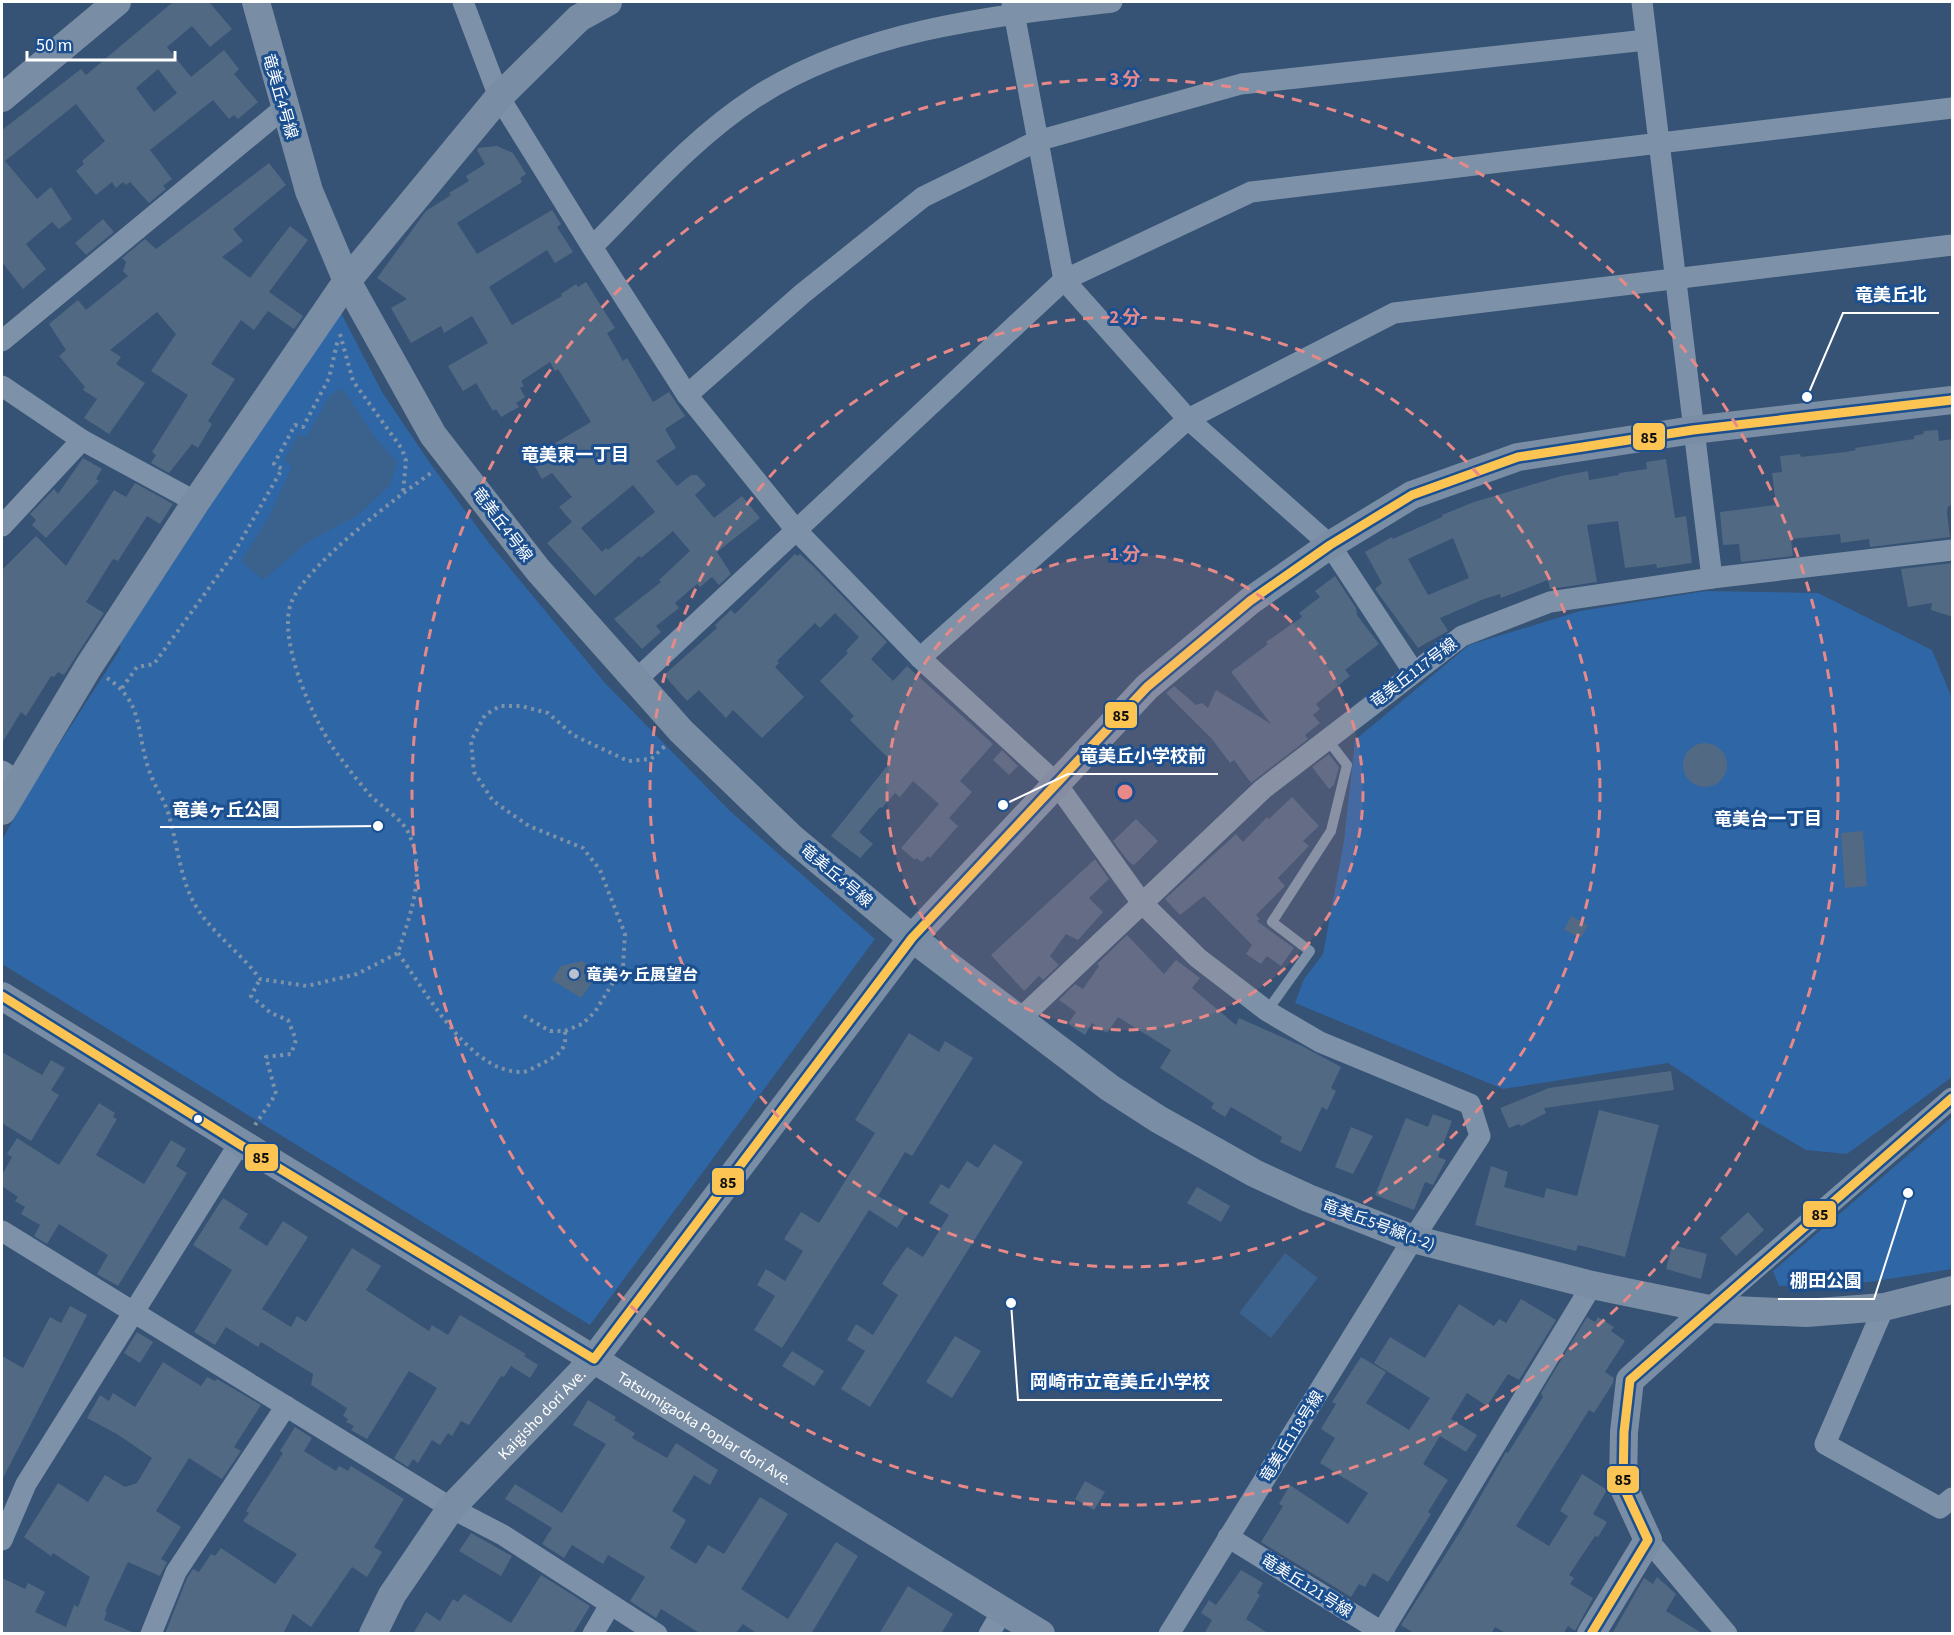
<svg xmlns="http://www.w3.org/2000/svg" width="1954" height="1635" font-family="'Source Sans 3','Noto Sans JP',sans-serif">
  <style>
    .green { fill: #2f66a5 }
    .water { fill: #3b618d }
    .building { fill: #526984; fill-rule: evenodd }
    .lines { fill: none; stroke-linecap: round; stroke-linejoin: round }
    .path { stroke: #7d92a8; stroke-width: 4; stroke-dasharray: 3 4.5; stroke-linecap: butt }
    .lane { stroke: #7d92a8; stroke-width: 10 }
    .street { stroke: #7d92a8; stroke-width: 21 }
    .secondary { stroke: #798da4; stroke-width: 28 }
    .bus-1-casing { stroke: #1b4f8f; stroke-width: 14 }
    .bus-1 { stroke: #fcc553; stroke-width: 9 }
    .ring { fill: none; stroke: #e88989; stroke-width: 3; stroke-dasharray: 10 8 }
    .poi-dot { fill: #b9c2ce; stroke: #1b4f8f; stroke-width: 2 }
    .bus-dot { fill: #fff; stroke: #1b4f8f; stroke-width: 2 }
    .labels { text-anchor: middle; stroke-width: 6; stroke-linejoin: round; paint-order: stroke }
    .street-label { font-size: 16px; fill: #fff; stroke: #1b4f8f }
    .poi-label { font-size: 16px; font-weight: bold; fill: #fff; stroke: #1b4f8f; text-anchor: start }
    .neighbourhood-label { font-size: 18px; font-weight: bold; fill: #fff; stroke: #1b4f8f }
    .centre { fill: #e88989; stroke: #1b4f8f; stroke-width: 3 }
    .ring-label { font-size: 18px; text-anchor: middle; font-weight: bold; fill: #e88989; stroke: #1b4f8f; stroke-width: 6; stroke-linejoin: round; paint-order: stroke }
    .leader { fill: none; stroke: #fff; stroke-width: 2 }
    .callout-dot { fill: #fff; stroke: #1b4f8f; stroke-width: 2 }
    .callout-label { font-size: 18px; text-anchor: middle; font-weight: bold; fill: #fff; stroke: #1b4f8f; stroke-width: 6; stroke-linejoin: round; paint-order: stroke }
    .line-badge { stroke: #1b4f8f; stroke-width: 2 }
    .pale-badge-label { font-size: 16px; text-anchor: middle; font-weight: bold; fill: #111 }
  </style>
  <rect width="100%" height="100%" fill="#365274"/>
  <g class="green">
    <polygon points="340,311 382,392 432,466 489,543 605,683 730,811 875,939 590,1325 2,964 2,840 29,791 121,648 118,642"/>
    <polygon points="1706,591 1818,593 1932,650 1952,698 1952,1077 1847,1154 1806,1150 1754,1120 1668,1063 1503,1089 1295,1003 1304,979 1323,954 1344,841 1355,740 1469,645 1580,611"/>
    <polygon points="1952,1117 1952,1269 1869,1282 1779,1286 1773,1271"/>
  </g>
  <g class="water">
    <polygon points="342,388 374,436 397,462 390,485 358,515 309,541 263,580 241,561 268,519 292,467 284,460 299,434 306,438 329,397"/>
    <polygon points="1285,1253 1318,1278 1271,1338 1239,1313"/>
  </g>
  <g class="building">
    <path d="M173 2H209L232 29 210 47 192 26 167 47 191 77 224 50 239 69 234 74 258 102 238 119 234 115 229 119 213 100 150 150 172 179 163 186 166 189 149 203 130 182 126 185 123 182 116 188 112 182 96 195 76 171 84 164 82 161 105 141 76 104 5 161 37 199 51 187 72 219 59 229 52 222 26 244 46 269 23 289 2 262V130L81 69 86 75ZM158 69 177 93 154 112 136 88Z"/>
    <path d="M497 146 513 153 526 174 520 178 522 182 457 223 477 254 552 210 561 224 557 227 573 252 555 263 547 250 489 287 512 325 562 296 561 294 576 284 578 287 586 282 615 328 607 333 623 361 627 358 653 402 669 392 685 416 665 429 676 448 656 461 677 486 691 475H697L706 485 695 495 714 518 742 496 760 518 717 552 731 574 719 585 712 577 700 587 697 584 675 603 679 608 656 626 661 632 642 649 614 619 661 582 659 580 690 551 673 531 641 558 639 556 595 596 547 543 572 522 559 507 572 497 552 473 542 479 530 458 591 422 558 369 555 371 550 362 521 381 524 386 520 388 525 397 516 403 519 407 501 417 496 409 493 411 476 383 463 391 448 366 488 343 472 316 444 333 441 326 411 343 391 308 407 299 377 278 426 211 451 195 449 193 469 181 466 176 485 164 477 150 478 148ZM633 485 655 512 608 550 606 548 602 552 581 528Z"/>
    <polygon points="269,163 286,185 233,229 243,241 222,257 250,278 290,226 308,240 269,292 303,316 294,329 268,311 254,330 241,320 211,364 235,379 208,421 212,424 198,448 192,444 169,473 151,463 156,455 152,452 188,395 151,371 176,334 157,312 110,350 121,357 116,364 145,383 109,434 84,418 97,399 83,390 85,387 59,356 66,350 49,324 78,300 86,310 128,276 123,271 126,262 122,258 145,239 156,249"/>
    <polygon points="103,219 114,232 86,255 75,243"/>
    <polygon points="1938,430 1939,441 1953,439 1953,506 1948,506 1947,513 1950,537 1870,547 1869,539 1841,543 1840,534 1791,539 1793,556 1741,562 1739,544 1723,545 1720,512 1776,505 1772,473 1782,472 1780,456 1800,454 1801,457 1846,452 1856,450 1855,448 1914,439 1914,436 1923,434 1924,431"/>
    <polygon points="83,458 102,469 96,479 99,481 46,538 32,525 36,520 30,514 54,489 58,494"/>
    <path d="M1666 459 1675 518 1686 516 1692 563 1657 568 1656 564 1625 568 1618 521 1587 525 1597 582 1550 589 1548 580 1501 598 1500 594 1484 599 1440 618 1448 631 1418 648 1375 589 1382 583 1365 552 1392 537 1393 539 1442 517V515L1474 502 1561 476 1588 471 1589 480 1619 475V473L1647 469 1646 462ZM1453 538 1469 578 1428 595 1408 559Z"/>
    <polygon points="135,483 173,504 160,524 147,516 118,561 113,559 86,602 104,613 64,675 58,672 54,677 51,676 26,716 21,712 2,743 2,570 36,536 66,566 114,490 126,497"/>
    <polygon points="795,554 797,556 800,554 812,565 887,642 871,659 893,681 907,666 993,744 960,781 972,792 949,818 958,826 930,858 928,856 922,862 916,858 915,860 901,848 939,804 913,781 900,797 895,793 882,808 880,807 859,832 873,844 860,858 831,836 891,761 850,720 854,716 820,681 848,653 846,651 859,637 835,613 820,628 815,623 777,661 779,663 775,667 804,697 762,738 733,710 726,718 699,690 687,701 664,675 717,628 715,625 731,610 735,614"/>
    <polygon points="1953,563 1953,617 1931,610 1932,603 1908,607 1901,569"/>
    <polygon points="1335,576 1356,608 1357,615 1379,644 1345,670 1350,676 1316,704 1320,709 1313,715 1320,723 1305,735 1308,739 1251,783 1234,760 1230,763 1212,739 1166,693 1174,686 1196,705 1202,703 1208,708 1216,690 1271,724 1231,672 1268,644 1266,642 1302,617 1299,613 1320,597 1315,591"/>
    <circle cx="1705" cy="765" r="22"/>
    <polygon points="1002,750 1018,766 1009,775 993,760"/>
    <polygon points="1329,754 1339,767 1334,785 1329,789 1312,767"/>
    <polygon points="1292,797 1319,826 1303,841 1309,846 1278,878 1285,886 1256,915 1260,919 1257,921 1294,948 1281,966 1267,956 1261,964 1246,954 1252,945 1204,896 1180,915 1165,899 1236,834 1243,842 1267,817 1269,819"/>
    <polygon points="1136,819 1158,841 1134,865 1128,861 1113,841"/>
    <polygon points="1863,831 1867,886 1845,888 1841,833"/>
    <polygon points="1095,859 1109,879 1089,898 1103,912 1078,940 1066,934 1050,956 1059,965 1043,980 1039,976 1024,991 991,955"/>
    <polygon points="1571,916 1588,925 1581,938 1564,930"/>
    <polygon points="1127,935 1164,974 1176,960 1200,978 1192,988 1236,1025 1239,1018 1302,1046 1341,1067 1331,1088 1336,1091 1327,1110 1322,1107 1301,1152 1280,1142 1282,1137 1231,1107 1225,1117 1211,1108 1214,1103 1160,1068 1171,1050 1118,1017 1107,1033 1092,1023 1085,1035 1068,1024 1076,1012 1059,1000 1075,984 1083,989 1099,966 1097,964"/>
    <polygon points="582,961 591,967 593,981 581,998 552,980 561,966"/>
    <polygon points="909,1033 939,1052 945,1041 973,1058 912,1156 905,1152 878,1196 907,1212 897,1228 869,1210 782,1348 754,1330 775,1296 757,1285 766,1269 785,1281 803,1251 784,1239 801,1212 819,1223 875,1133 855,1120"/>
    <polygon points="2,1052 42,1075 51,1060 65,1068 51,1090 59,1095 31,1141 2,1123"/>
    <polygon points="1671,1071 1674,1090 1544,1108 1546,1113 1521,1126 1519,1124 1509,1128 1500,1108 1549,1088"/>
    <polygon points="99,1103 115,1113 113,1117 117,1119 96,1155 144,1184 171,1140 186,1149 176,1166 187,1173 118,1286 97,1274 108,1255 59,1224 47,1244 34,1236 40,1225 21,1214 25,1207 15,1201 18,1197 2,1186 2,1175 12,1157 7,1154 17,1138 59,1165"/>
    <polygon points="1599,1110 1659,1125 1625,1257 1578,1245 1576,1251 1475,1225 1491,1166 1508,1172 1504,1187 1544,1198 1546,1188 1577,1196"/>
    <polygon points="1433,1114 1452,1121 1438,1157 1446,1160 1433,1185 1425,1182 1414,1210 1375,1195 1406,1118 1428,1127"/>
    <polygon points="1351,1127 1373,1136 1353,1174 1335,1167"/>
    <polygon points="994,1144 1023,1162 870,1407 841,1389 865,1351 847,1340 856,1324 873,1335 898,1295 882,1284 890,1271 907,1247 923,1257 949,1215 929,1203 941,1184 949,1189 967,1161 978,1168"/>
    <polygon points="1197,1187 1230,1206 1221,1222 1187,1203"/>
    <polygon points="223,1198 248,1214 239,1228 267,1246 283,1221 308,1237 262,1309 291,1327 297,1316 306,1322 352,1248 381,1266 366,1290 429,1331 432,1325 448,1335 460,1315 526,1354 524,1356 538,1365 530,1378 511,1366 504,1377 501,1376 469,1425 461,1421 452,1436 448,1433 440,1445 432,1440 418,1463 413,1459 408,1467 394,1458 437,1388 409,1371 367,1439 351,1430 354,1426 346,1422 348,1419 343,1416 347,1408 311,1385 313,1374 261,1342 258,1347 226,1327 215,1345 194,1332 232,1270 193,1245"/>
    <polygon points="1748,1212 1764,1230 1736,1256 1720,1238"/>
    <polygon points="1672,1245 1707,1254 1701,1279 1666,1269"/>
    <polygon points="1521,1299 1556,1320 1519,1380 1508,1374 1487,1406 1467,1393 1451,1419 1477,1435 1466,1452 1440,1436 1423,1464 1448,1480 1428,1512 1431,1514 1388,1582 1373,1573 1365,1587 1359,1584 1351,1597 1261,1542 1283,1506 1279,1504 1290,1485 1348,1524 1368,1493 1320,1463 1335,1438 1321,1429 1336,1404 1332,1402 1361,1357 1386,1372 1366,1403 1409,1430 1430,1398 1374,1363 1390,1337 1425,1358 1459,1304 1494,1326 1499,1319 1506,1323"/>
    <polygon points="70,1306 87,1315 2,1480 2,1356 23,1368 50,1317 61,1323"/>
    <polygon points="1587,1317 1595,1322 1598,1317 1614,1327 1611,1331 1625,1341 1605,1372 1614,1378 1613,1383 1594,1413 1589,1410 1516,1526 1549,1546 1568,1516 1560,1511 1582,1474 1607,1490 1593,1514 1607,1522 1598,1537 1595,1536 1569,1575 1574,1578 1570,1584 1593,1598 1575,1631 1568,1626 1563,1634 1507,1634 1495,1627 1491,1634 1415,1634 1401,1625 1461,1530 1506,1452 1508,1453 1543,1397 1541,1393"/>
    <polygon points="137,1332 153,1342 140,1363 124,1353"/>
    <polygon points="955,1336 981,1351 952,1398 926,1382"/>
    <polygon points="792,1351 824,1371 814,1386 782,1366"/>
    <polygon points="163,1362 201,1386 207,1377 215,1381 217,1379 261,1405 234,1447 241,1451 222,1479 189,1458 156,1511 181,1527 161,1559 167,1562 160,1576 128,1562 105,1611 107,1612 104,1620 137,1634 2,1634 2,1578 25,1589 28,1583 45,1592 35,1612 66,1627 74,1605 78,1607 90,1577 53,1553 51,1556 24,1537 58,1483 88,1502 105,1475 125,1487 137,1483 152,1458 117,1434 87,1418 100,1395 109,1401 113,1393 135,1407"/>
    <polygon points="588,1400 616,1417 614,1420 635,1433 632,1438 667,1458 676,1443 718,1470 710,1485 694,1475 672,1511 686,1520 670,1548 696,1564 708,1545 724,1554 760,1497 788,1514 741,1589 788,1619 836,1542 858,1556 811,1634 758,1634 743,1624 735,1634 701,1634 661,1609 656,1618 630,1601 645,1577 608,1555 603,1564 572,1545 564,1558 542,1544 552,1528 505,1499 515,1484 562,1513 606,1444 573,1425"/>
    <polygon points="295,1427 312,1438 304,1451 336,1471 339,1466 348,1471 351,1466 404,1499 374,1547 382,1552 367,1577 352,1567 311,1627 293,1614 283,1634 165,1634 187,1578 193,1569 199,1572 211,1554 215,1556 221,1548 275,1584 297,1554 243,1521 249,1513 246,1511 283,1453 280,1451"/>
    <polygon points="1085,1481 1105,1492 1094,1510 1075,1499"/>
    <polygon points="471,1533 512,1556 501,1576 459,1551"/>
    <polygon points="1241,1570 1263,1583 1257,1593 1260,1595 1246,1619 1269,1634 1204,1634 1212,1620 1201,1613 1209,1600 1216,1605"/>
    <polygon points="541,1575 590,1606 573,1634 413,1634 426,1612 440,1621 453,1599 458,1602 464,1594 511,1623"/>
    <polygon points="1657,1577 1676,1594 1666,1611 1703,1634 1612,1634 1644,1578 1653,1584"/>
    <polygon points="908,1586 953,1614 941,1634 879,1634"/>
  </g>
  <g class="lines">
    <g class="path">
      <polyline points="340,334 353,381 402,449 406,461 403,492"/>
      <path d="M107 678C144 702 136 733 149 770 154 786 165 800 169 816 178 846 180 881 197 908 214 935 241 953 260 979L307 986 357 974 398 953C410 914 427 874 409 834 403 819 381 807 370 795 359 783 349 769 339 756 315 725 277 642 291 603 305 566 399 495 434 471"/>
      <polyline points="122,688 137,667 154,664 232,556 282,469 274,464 295,425 303,427 329,378 338,339"/>
      <path d="M398 953C425 990 468 1071 520 1072 528 1073 537 1065 545 1062 560 1054 567 1049 565 1031"/>
      <polyline points="524,1016 550,1031 565,1031 582,1024 595,1012 623,966 625,934 600,870 583,848 529,826 493,801 474,772 471,741 485,715 500,706 521,706 548,713 573,735 628,761 651,759 665,746"/>
      <polyline points="255,1125 276,1094 266,1057 291,1054 296,1040 288,1020 271,1013 251,996 260,979"/>
    </g>
    <polyline class="lane" points="1267,1011 1310,951 1272,922 1331,831 1347,765 1327,739"/>
    <g class="street">
      <polyline points="463,2 499,97 592,247 687,395 796,530 920,658 1056,783 1142,903 1198,958 1267,1011 1320,1042 1470,1104 1480,1136 1413,1239 1169,1634"/>
      <polyline points="1012,2 1064,280 1188,419 1330,545 1413,671"/>
      <polyline points="1642,2 1712,578"/>
      <path d="M592 247C644 195 694 137 756 97 860 30 992 16 1112 2"/>
      <polyline points="2,341 284,108"/>
      <polyline points="2,386 82,440 196,502"/>
      <polyline points="687,395 802,294 923,197 1037,141 1241,84 1646,40"/>
      <polyline points="2,526 82,440"/>
      <polyline points="920,658 1188,419 1394,313 1952,245"/>
      <polyline points="636,680 1064,280 1251,192 1952,108"/>
      <polyline points="2,771 18,782"/>
      <polyline points="1020,1019 1263,789 1462,636 1550,602 1712,578 1952,550"/>
      <polyline points="2,1231 451,1508 503,1535 657,1634"/>
      <polyline points="1884,1307 1825,1444 1940,1508 1952,1498"/>
      <polyline points="1709,1309 1952,1098"/>
      <polyline points="1228,1537 1385,1634"/>
      <polyline points="2,1540 26,1484 239,1144"/>
      <polyline points="1648,1540 1727,1634"/>
      <polyline points="1382,1632 1592,1285"/>
      <polyline points="151,1634 176,1572 286,1406"/>
      <polyline points="593,1634 610,1605"/>
      <polyline points="989,1634 1003,1610"/>
    </g>
    <g class="secondary">
      <polyline points="256,2 309,191 347,281 433,435 538,570 681,731 792,838 912,938 1110,1088 1158,1119 1254,1173 1308,1198 1413,1239 1592,1285 1709,1309 1806,1313 1884,1307 1952,1290"/>
      <polyline points="2,98 117,2"/>
      <polyline points="2,811 89,666 196,502 347,281 499,97 579,18 608,2"/>
      <path id="s1" d="M2 996 1041 1634"/>
      <path id="s2" d="M373 1634 392 1595 451 1508 594 1359 912 938 1147 687 1250 601 1330 545 1412 495 1518 457 1693 430 1952 400"/>
      <polyline points="1591,1634 1648,1540 1623,1486 1624,1432 1630,1380 1709,1309"/>
    </g>
    <defs>
      <g id="bus-1">
        <polyline points="2,996 239,1144 594,1359 912,938 1147,687 1250,601 1330,545 1412,495 1518,457 1693,430 1952,400"/>
        <polyline points="1591,1634 1648,1540 1623,1486 1624,1432 1630,1380 1952,1098"/>
      </g>
    </defs>
    <use href="#bus-1" class="bus-1-casing"/>
    <use href="#bus-1" class="bus-1"/>
  </g>
  <circle cx="1125" cy="792" r="238" fill="#e88989" fill-opacity=".12"/>
  <g class="ring">
    <circle cx="1125" cy="792" r="238"/>
    <circle cx="1125" cy="792" r="475"/>
    <circle cx="1125" cy="792" r="713"/>
  </g>
  <circle class="poi-dot" cx="574" cy="974" r="6"/>
  <circle class="bus-dot" cx="198" cy="1119" r="5"/>
  <g class="labels">
    <g class="street-label">
      <text transform="translate(281 96) rotate(74)" y="6">竜美丘4号線</text>
      <text transform="translate(503 524) rotate(53)" y="6">竜美丘4号線</text>
      <text transform="translate(1413 672) rotate(-37)" y="6">竜美丘117号線</text>
      <text transform="translate(837 875) rotate(40)" y="6">竜美丘4号線</text>
      <text transform="translate(1379 1224) rotate(20)" y="6">竜美丘5号線(1-2)</text>
      <text dy="6" stroke="none"><textPath href="#s2" startOffset="279">Kaigisho dori Ave.</textPath></text>
      <text dy="6" stroke="none"><textPath href="#s1" startOffset="825">Tatsumigaoka Poplar dori Ave.</textPath></text>
      <text transform="translate(1291 1436) rotate(-58)" y="6">竜美丘118号線</text>
      <text transform="translate(1307 1585) rotate(32)" y="6">竜美丘121号線</text>
    </g>
    <g class="poi-label">
      <text x="586" y="980">竜美ヶ丘展望台</text>
    </g>
    <g class="neighbourhood-label">
      <text x="575" y="461">竜美東一丁目</text>
      <text x="1768" y="825">竜美台一丁目</text>
    </g>
  </g>
  <circle cx="1125" cy="792" r="9" class="centre"/>
  <g class="ring-label">
    <text x="1125" y="85">3 分</text>
    <text x="1125" y="323">2 分</text>
    <text x="1125" y="560">1 分</text>
  </g>
  <path class="leader" d="M1807 397L1843 313H1939M1003 805L1068 774H1218M378 826L292 827H160M1908 1193L1874 1299H1778M1011 1303L1018 1400H1222"/>
  <g class="callout-dot">
    <circle cx="1807" cy="397" r="6"/>
    <circle cx="1003" cy="805" r="6"/>
    <circle cx="378" cy="826" r="6"/>
    <circle cx="1908" cy="1193" r="6"/>
    <circle cx="1011" cy="1303" r="6"/>
  </g>
  <g class="callout-label">
    <text x="1891" y="301">竜美丘北</text>
    <text x="1143" y="762">竜美丘小学校前</text>
    <text x="226" y="816">竜美ヶ丘公園</text>
    <text x="1826" y="1287">棚田公園</text>
    <text x="1120" y="1388">岡崎市立竜美丘小学校</text>
  </g>
  <g class="line-badge">
    <rect x="1632" y="422" width="34" height="29" rx="6" fill="#fcc553"/>
    <rect x="1104" y="701" width="34" height="28" rx="6" fill="#fcc553"/>
    <rect x="244" y="1143" width="35" height="29" rx="6" fill="#fcc553"/>
    <rect x="711" y="1167" width="34" height="29" rx="6" fill="#fcc553"/>
    <rect x="1802" y="1200" width="35" height="28" rx="6" fill="#fcc553"/>
    <rect x="1606" y="1465" width="34" height="29" rx="6" fill="#fcc553"/>
  </g>
  <g class="pale-badge-label">
    <text x="1649" y="443">85</text>
    <text x="1121" y="721">85</text>
    <text x="261" y="1163">85</text>
    <text x="728" y="1188">85</text>
    <text x="1820" y="1220">85</text>
    <text x="1623" y="1485">85</text>
  </g>
  <rect width="1954" height="1635" fill="none" stroke="#ffffff" stroke-width="6"/>
  <path d="M27 51v9h148v-9" fill="none" stroke="#ffffff" stroke-width="3"/>
  <text x="36" y="51" font-size="18" fill="#ffffff" stroke="#1b4f8f" stroke-width="4.5" paint-order="stroke">50 m</text>
</svg>
